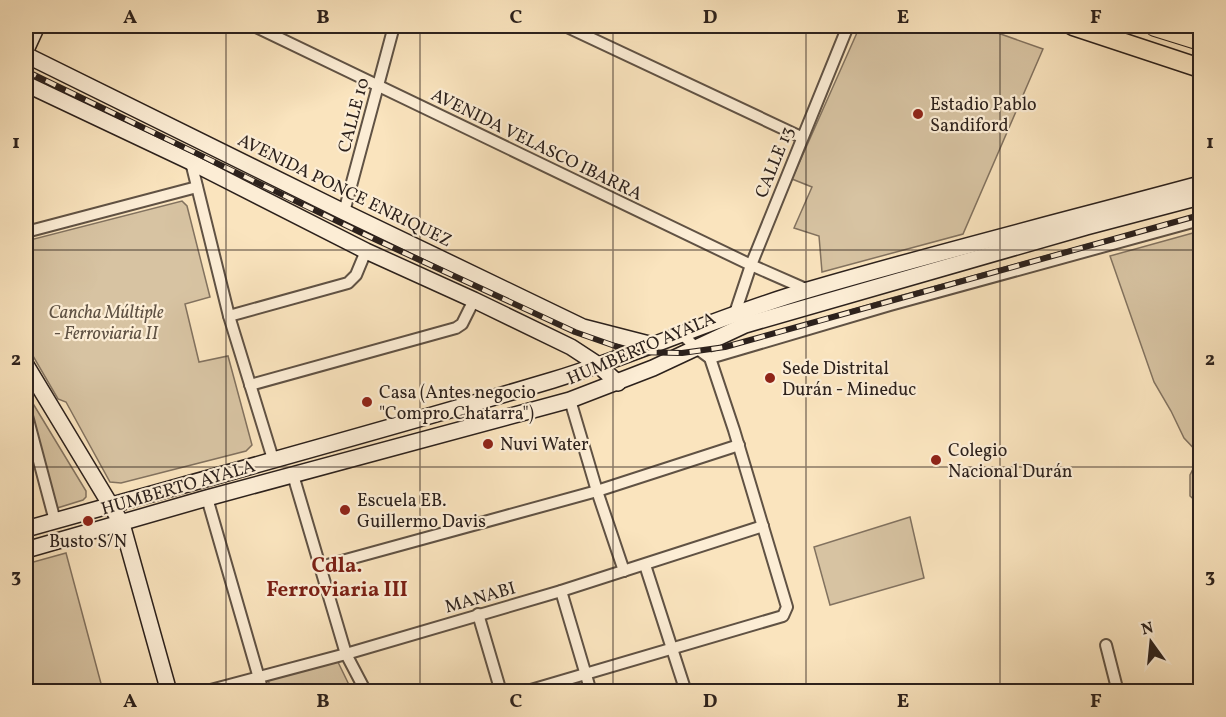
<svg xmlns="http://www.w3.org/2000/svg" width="1226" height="717" font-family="Vollkorn,serif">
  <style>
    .green { fill: #d7c3a2; stroke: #82725f; stroke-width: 1.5 }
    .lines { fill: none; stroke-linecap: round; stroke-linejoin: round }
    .street-casing { stroke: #605244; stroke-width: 14 }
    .secondary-casing { stroke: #2c211c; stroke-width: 18 }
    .primary-casing { stroke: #2c211c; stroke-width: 21 }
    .highway-casing { stroke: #2c211c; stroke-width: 22 }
    .street { stroke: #fcedd5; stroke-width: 10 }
    .secondary { stroke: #fcedd5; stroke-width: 15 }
    .primary { stroke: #fae4be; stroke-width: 18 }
    .highway { stroke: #fae4be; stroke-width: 20 }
    .rail-casing { stroke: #2c211c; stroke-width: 6 }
    .rail { stroke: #fcedd5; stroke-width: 4; stroke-dasharray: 11; stroke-linecap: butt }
    .grid { fill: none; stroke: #2c211c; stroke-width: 1.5; stroke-opacity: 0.55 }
    .poi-dot { fill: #8f2418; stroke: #fcedd5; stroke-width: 2 }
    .labels { text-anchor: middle; stroke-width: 4.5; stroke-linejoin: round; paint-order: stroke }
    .poi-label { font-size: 18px; fill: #2c211c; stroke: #fcedd5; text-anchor: start }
    .street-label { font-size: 18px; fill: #2c211c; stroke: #fcedd5 }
    .park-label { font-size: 18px; font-style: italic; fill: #5f5244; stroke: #fcedd5 }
    .quarter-label { font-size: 21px; font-weight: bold; fill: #7a1f14; stroke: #fcedd5 }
    .neatline { fill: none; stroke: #2c211c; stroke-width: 2 }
    .grid-label { font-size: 20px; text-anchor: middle; font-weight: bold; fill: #2c211c }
  </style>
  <rect width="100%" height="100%" fill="#fae4be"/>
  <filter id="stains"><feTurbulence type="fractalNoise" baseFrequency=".00333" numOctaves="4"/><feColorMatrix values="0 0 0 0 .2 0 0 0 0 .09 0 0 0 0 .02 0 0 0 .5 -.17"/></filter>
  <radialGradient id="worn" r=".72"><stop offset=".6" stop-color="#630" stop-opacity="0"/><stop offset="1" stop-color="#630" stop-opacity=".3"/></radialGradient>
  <g class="green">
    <polygon points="860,26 978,26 1043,49 963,234 822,272 819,236 794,228 812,187 792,179"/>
    <polygon points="182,201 187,206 210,297 185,304 199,362 228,356 252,445 246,451 121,483 110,482 66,402 58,399 26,344 26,241"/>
    <polygon points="1200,231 1200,505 1190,496 1190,475 1200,455 1184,438 1171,411 1154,382 1110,256"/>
    <polygon points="26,392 86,491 86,497 83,500 54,509 26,411"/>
    <polygon points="910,517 924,578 830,605 814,547"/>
    <polygon points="66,553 103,691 26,691 26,564"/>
    <polygon points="336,658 352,691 272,691 268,680"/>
  </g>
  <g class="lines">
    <defs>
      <g id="street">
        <polyline points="254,26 751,265 808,290"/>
        <polyline points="565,26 801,137"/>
        <polyline points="191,162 229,316 273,459"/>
        <polyline points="344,212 394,26"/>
        <polyline points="26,232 197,187"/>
        <polyline points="735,313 751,265 848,26"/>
        <polyline points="229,316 348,283 356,275 366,251"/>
        <polyline points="710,358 890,305 1200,220"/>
        <polyline points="250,385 456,328 462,324 474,300"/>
        <polyline points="570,400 597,491 624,571"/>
        <polyline points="26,412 55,521"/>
        <polyline points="293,475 346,654 366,692"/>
        <polyline points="207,498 263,692"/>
        <polyline points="645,565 686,692"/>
        <polyline points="320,567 597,491 739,445"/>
        <polyline points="561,591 591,692"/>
        <polyline points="478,614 501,692"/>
        <polyline points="1106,645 1118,692"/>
        <polyline points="203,692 346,654 561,591 763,526"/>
        <polyline points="524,692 783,616 787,607 734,430 710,358 695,347 682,334"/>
      </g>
      <g id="secondary">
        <polyline points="26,50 37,26"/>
        <polyline points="26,55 344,212 583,327 653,345"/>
        <polyline points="26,84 191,162 366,251 474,300 571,347 597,364 618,383"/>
        <polyline points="26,365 122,524 169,692"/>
        <path d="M26 529C201 480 378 432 553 380 639 354 721 315 808 290 938 252 1070 219 1200 184"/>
        <polyline points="26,550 207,498 570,400 653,368 745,325 1086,227 1200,197"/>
      </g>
      <polyline id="primary" points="1073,26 1200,68"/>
      <polyline id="highway" points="1155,26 1200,40"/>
    </defs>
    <use href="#street" class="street-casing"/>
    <use href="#secondary" class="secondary-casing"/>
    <use href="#primary" class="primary-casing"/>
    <use href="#highway" class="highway-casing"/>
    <use href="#street" class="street"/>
    <use href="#secondary" class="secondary"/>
    <use href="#primary" class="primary"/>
    <use href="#highway" class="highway"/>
    <defs>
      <polyline id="rail" points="26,71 370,237 575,332 632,352 682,353 725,347 1200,215"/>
    </defs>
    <use href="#rail" class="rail-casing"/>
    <use href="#rail" class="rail"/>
  </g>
  <path class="grid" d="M226 26V692M420 26V692M613 26V692M806 26V692M1000 26V692M26 250H1200M26 467H1200"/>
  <g class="poi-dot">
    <circle cx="918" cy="114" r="6"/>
    <circle cx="770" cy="378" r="6"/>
    <circle cx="367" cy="402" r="6"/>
    <circle cx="488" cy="444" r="6"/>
    <circle cx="936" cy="460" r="6"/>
    <circle cx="345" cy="510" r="6"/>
    <circle cx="88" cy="521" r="6"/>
  </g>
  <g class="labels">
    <g class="poi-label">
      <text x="930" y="110">Estadio Pablo<tspan x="930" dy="21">Sandiford</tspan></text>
      <text x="782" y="374">Sede Distrital<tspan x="782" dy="21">Durán - Mineduc</tspan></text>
      <text x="379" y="398">Casa (Antes negocio<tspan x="379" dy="21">"Compro Chatarra")</tspan></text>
      <text x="500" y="450">Nuvi Water</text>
      <text x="948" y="456">Colegio<tspan x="948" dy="21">Nacional Durán</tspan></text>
      <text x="357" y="506">Escuela EB.<tspan x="357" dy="21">Guillermo Davis</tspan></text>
      <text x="88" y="547" text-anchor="middle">Busto S/N</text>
    </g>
    <g class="street-label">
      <text transform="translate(353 115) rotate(-75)" y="6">CALLE 10</text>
      <text transform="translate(537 144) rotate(26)" y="6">AVENIDA VELASCO IBARRA</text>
      <text transform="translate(774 162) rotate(-68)" y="6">CALLE 13</text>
      <text transform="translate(345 190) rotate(26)" y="6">AVENIDA PONCE ENRIQUEZ</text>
      <text transform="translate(641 348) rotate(-23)" y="6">HUMBERTO AYALA</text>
      <text transform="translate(178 487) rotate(-16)" y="6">HUMBERTO AYALA</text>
      <text transform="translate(480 597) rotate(-16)" y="6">MANABI</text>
    </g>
    <g class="park-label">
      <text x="106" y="318">Cancha Múltiple<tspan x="106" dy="21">- Ferroviaria II</tspan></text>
    </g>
    <g class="quarter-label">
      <text x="337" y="572">Cdla.<tspan x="337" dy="24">Ferroviaria III</tspan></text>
    </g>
  </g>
  <rect width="1226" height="717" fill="none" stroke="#fae4be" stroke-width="66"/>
  <g transform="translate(1151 642) rotate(345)" stroke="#fcedd5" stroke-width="4.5" paint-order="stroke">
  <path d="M0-4.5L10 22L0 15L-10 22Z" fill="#2c211c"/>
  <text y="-9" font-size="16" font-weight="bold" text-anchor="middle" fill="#2c211c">N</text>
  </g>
  <rect x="33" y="33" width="1160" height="651" class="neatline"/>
  <g class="grid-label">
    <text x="130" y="23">A</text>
    <text x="323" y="23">B</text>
    <text x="516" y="23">C</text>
    <text x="710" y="23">D</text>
    <text x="903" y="23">E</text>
    <text x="1096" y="23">F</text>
    <text x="16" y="148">1</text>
    <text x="1210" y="148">1</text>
    <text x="16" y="365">2</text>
    <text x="1210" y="365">2</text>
    <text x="16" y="582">3</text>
    <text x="1210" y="582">3</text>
    <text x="130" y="707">A</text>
    <text x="323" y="707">B</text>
    <text x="516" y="707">C</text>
    <text x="710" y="707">D</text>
    <text x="903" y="707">E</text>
    <text x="1096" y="707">F</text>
  </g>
  <rect width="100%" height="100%" filter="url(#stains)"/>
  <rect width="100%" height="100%" fill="url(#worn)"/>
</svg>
